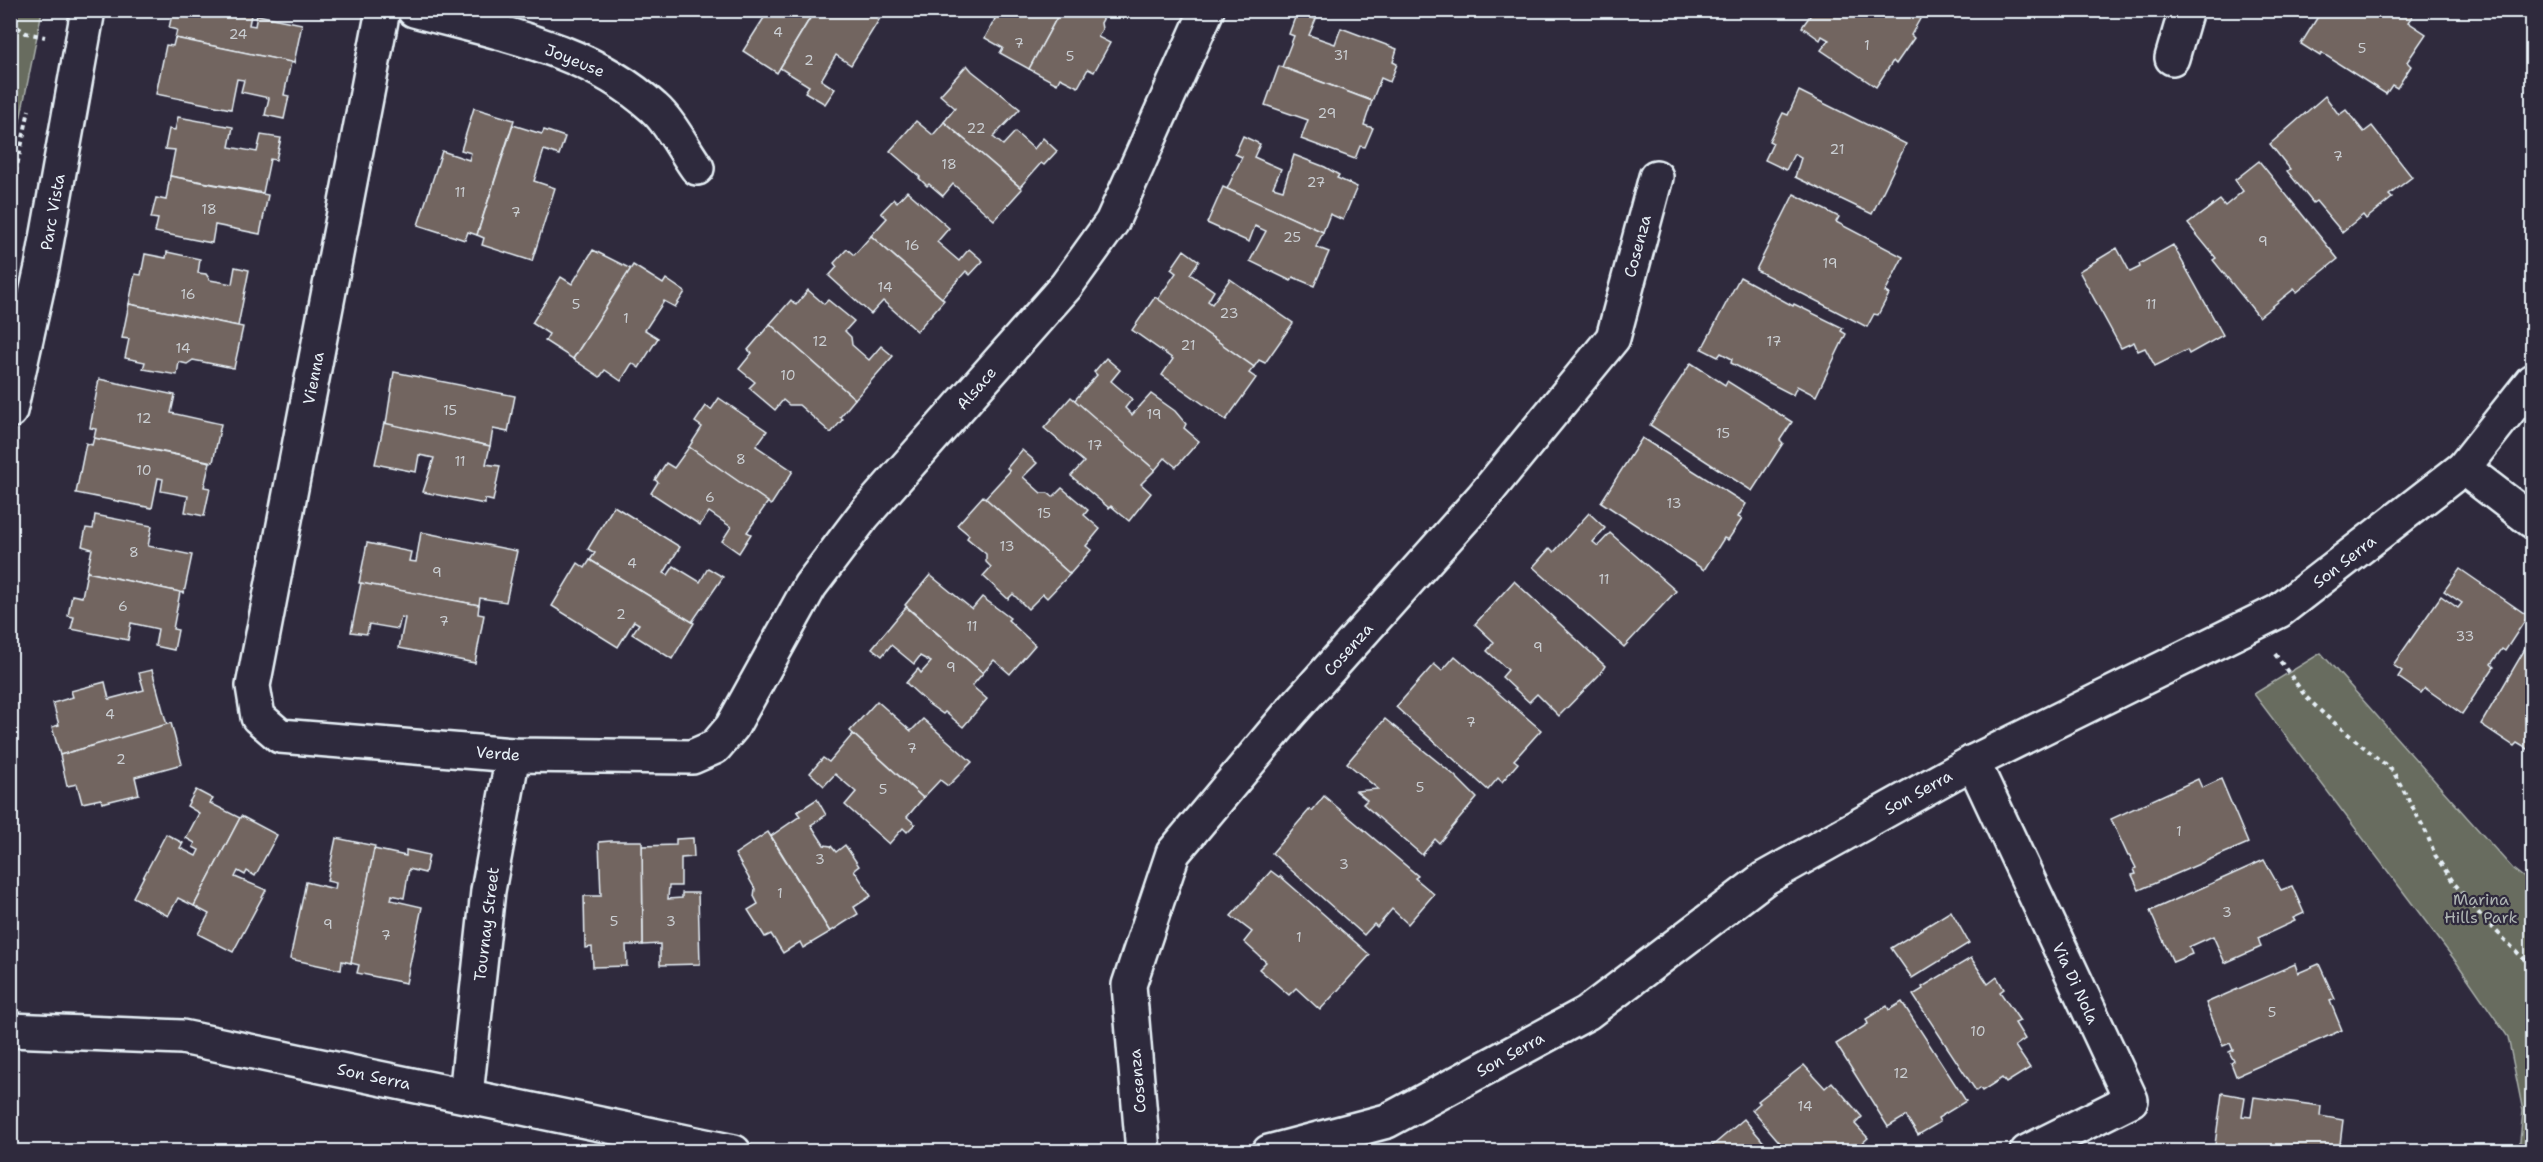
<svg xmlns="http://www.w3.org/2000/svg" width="2543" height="1162" font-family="'Shantell Sans',sans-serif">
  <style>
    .green { fill: #676c5e; stroke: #a8aeab; stroke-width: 1.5 }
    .building { fill: #726560; stroke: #e8f1f8; stroke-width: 1.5 }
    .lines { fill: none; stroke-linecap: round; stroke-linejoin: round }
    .minor-casing { stroke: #e8f1f8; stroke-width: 38 }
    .tertiary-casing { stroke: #e8f1f8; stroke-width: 38 }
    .path { stroke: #e8f1f8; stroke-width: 4; stroke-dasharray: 4.5 4.5; stroke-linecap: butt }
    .minor { stroke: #2f2a3d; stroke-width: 33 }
    .tertiary { stroke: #2f2a3d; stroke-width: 33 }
    .labels { text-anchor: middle; stroke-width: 4.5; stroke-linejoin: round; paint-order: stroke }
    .number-label { font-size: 14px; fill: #caced2 }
    .street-label { font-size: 16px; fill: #e8f1f8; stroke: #2f2a3d }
    .park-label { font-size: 16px; fill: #aeb5b3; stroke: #2f2a3d }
  </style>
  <rect width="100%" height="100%" fill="#2f2a3d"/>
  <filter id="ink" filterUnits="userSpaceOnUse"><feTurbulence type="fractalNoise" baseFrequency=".0167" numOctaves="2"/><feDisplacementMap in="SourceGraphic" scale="12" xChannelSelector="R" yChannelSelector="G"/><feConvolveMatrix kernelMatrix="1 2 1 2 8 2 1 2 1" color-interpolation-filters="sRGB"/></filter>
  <g filter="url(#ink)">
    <g class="green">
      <polygon points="11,10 42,11 11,165 10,11"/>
      <polygon points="2321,653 2513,869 2532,884 2532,1151 2519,1151 2523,1111 2508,1037 2457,963 2254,694"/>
    </g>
    <g class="building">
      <polygon points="173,10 252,10 249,25 255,26 257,15 302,24 294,63 175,38 177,30 169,28"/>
      <polygon points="764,10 815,10 777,73 743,51 767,13"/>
      <polygon points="815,10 874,10 882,15 851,65 836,55 821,80 835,89 825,104 805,92 809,86 780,68"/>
      <polygon points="991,10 1061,10 1029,69 1000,53 1003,48 985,38 995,19 989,15"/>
      <polygon points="1061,10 1108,10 1101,23 1102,29 1098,37 1110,43 1094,72 1088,69 1078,87 1060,78 1057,84 1029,69"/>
      <polygon points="1925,10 1911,35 1914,38 1896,64 1893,61 1876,87 1821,50 1829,40 1822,36 1820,40 1802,27 1814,10"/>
      <polygon points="2322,10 2407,10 2413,15 2408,22 2426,34 2407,62 2411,66 2397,88 2392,85 2386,94 2322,53 2320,56 2301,44"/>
      <polygon points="1297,12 1316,19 1309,35 1335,44 1341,28 1397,49 1393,62 1397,64 1390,82 1381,78 1372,101 1282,67 1294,36 1289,34"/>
      <polygon points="175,38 291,62 284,95 289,96 284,119 265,115 269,98 241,92 244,80 237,79 231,109 156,94 166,45 173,46"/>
      <polygon points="967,65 972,71 1020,109 993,137 1003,145 1015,132 1034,149 1043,138 1057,151 1044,165 1041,163 1020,187 944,122 955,108 940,95"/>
      <polygon points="1279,66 1372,101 1364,125 1373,128 1365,147 1360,146 1355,159 1301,139 1308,120 1265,105"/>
      <polygon points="1799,91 1906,144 1872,214 1795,177 1801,158 1794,154 1786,170 1765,160 1773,143 1769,141 1783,113 1788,115"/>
      <polygon points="2325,96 2339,115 2346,110 2364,132 2372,126 2412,177 2389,195 2392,198 2366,219 2363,215 2342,232 2316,201 2313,203 2287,171 2290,169 2270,144"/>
      <polygon points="474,108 514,120 477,235 468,232 465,240 418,225 442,151 469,160 471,153 461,150"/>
      <polygon points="178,117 233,127 229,147 257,152 261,135 281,138 276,160 270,159 263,193 170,176 175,150 165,149 169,129 175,130"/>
      <polygon points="916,121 933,135 944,122 1022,189 994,220 953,184 943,196 929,184 927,186 919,178 920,177 890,151"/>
      <polygon points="513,125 542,134 544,130 565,137 559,155 544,150 534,181 555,188 532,261 482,245 484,238 477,235"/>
      <polygon points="1243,136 1260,144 1254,157 1281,169 1273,187 1283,190 1294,155 1325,167 1339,175 1337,178 1357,187 1343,220 1330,214 1323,232 1227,189 1242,157 1235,154"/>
      <polygon points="2259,161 2338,259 2297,292 2294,289 2259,317 2213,260 2216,258 2188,224 2220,200 2225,206 2243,191 2235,180"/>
      <polygon points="170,176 268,195 260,234 215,225 212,243 155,232 158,219 151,218 156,198 166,200"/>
      <polygon points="1223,187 1323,232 1316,247 1329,252 1314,286 1293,277 1291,281 1250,261 1266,231 1255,226 1249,242 1207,223"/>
      <polygon points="907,191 949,228 937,242 959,261 969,249 983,261 970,275 966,271 942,298 871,236 887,218 881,213 894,199 897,202"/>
      <polygon points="1794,194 1839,217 1836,222 1903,257 1885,292 1889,294 1878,315 1874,314 1867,327 1756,270"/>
      <polygon points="871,236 944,300 917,331 883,301 871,314 829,276 837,267 834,263 847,249 854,255"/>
      <polygon points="2173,245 2223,335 2189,354 2187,350 2155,366 2145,348 2138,351 2134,342 2121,348 2079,271 2117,248 2130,272 2140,267 2139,264"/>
      <polygon points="593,250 631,269 573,359 545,341 549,334 532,323 561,277 572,284"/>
      <polygon points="1184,250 1199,261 1190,274 1214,291 1208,301 1212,304 1230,279 1293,323 1265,363 1259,360 1254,367 1158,299 1176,273 1171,269"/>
      <polygon points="167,252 200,259 198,273 206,274 210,280 232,284 235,267 249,270 238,326 129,304 135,274 141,275 145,254 166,258"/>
      <polygon points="633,265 663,284 666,279 685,292 675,307 664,301 645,330 658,338 639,368 632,363 621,381 605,370 600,377 573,359"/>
      <polygon points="1740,277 1793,306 1794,304 1843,328 1841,331 1846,334 1816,396 1797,386 1793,395 1731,363 1732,359 1721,353 1718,357 1702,349"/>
      <polygon points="808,290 824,304 828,300 854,321 845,331 851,337 852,345 869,360 881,346 893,356 855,399 770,324 791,300 796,305"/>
      <polygon points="1155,297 1254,367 1249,373 1256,378 1226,420 1162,375 1173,359 1132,330"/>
      <polygon points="129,304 243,327 234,368 193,360 187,364 179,362 177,375 143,369 145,362 125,358 129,339 122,338"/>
      <polygon points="770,324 855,399 840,417 843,419 831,433 799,405 789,405 783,400 775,410 749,388 755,382 739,369 752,353 748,350"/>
      <polygon points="1106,358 1120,370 1111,381 1132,399 1125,408 1132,415 1151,394 1175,411 1186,424 1184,428 1199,441 1176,467 1165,458 1155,470 1074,401 1097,375 1094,372"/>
      <polygon points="1691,363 1725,385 1727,381 1792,422 1780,440 1783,443 1752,491 1650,425"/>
      <polygon points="394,372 515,396 508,432 493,429 490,446 386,424"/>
      <polygon points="99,379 175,395 171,413 221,424 213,462 94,438 96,429 90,428"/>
      <polygon points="1071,397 1155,470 1141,484 1151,493 1129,521 1111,506 1109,508 1071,476 1084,462 1044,428"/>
      <polygon points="719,398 767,431 756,446 793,471 771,505 689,447 702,427 695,422 706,406 711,410"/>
      <polygon points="384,423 490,446 486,464 500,466 493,501 485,499 485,504 423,492 434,458 419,455 416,472 375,464"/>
      <polygon points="94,438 210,462 204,487 210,488 204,516 185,512 188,496 161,491 163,479 158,478 152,508 76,493 86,443 92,445"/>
      <polygon points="1642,438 1746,504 1738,517 1742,519 1728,540 1724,538 1704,570 1601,502"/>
      <polygon points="689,447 768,502 747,532 751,534 739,553 722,541 731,527 709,512 700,525 651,493 658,482 655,480 666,463 674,468"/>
      <polygon points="1022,450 1037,463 1023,477 1041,493 1048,493 1053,497 1062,488 1088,510 1084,515 1100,529 1086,546 1091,550 1070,574 985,498 1010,471 1007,468"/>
      <polygon points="983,496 1070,574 1047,598 1043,594 1028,609 1013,594 1008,599 983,576 991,567 986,562 986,554 967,538 969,535 957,525"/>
      <polygon points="614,506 680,547 664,573 668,575 674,566 700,582 708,568 723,577 692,622 590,560 595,553 588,549"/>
      <polygon points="1589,513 1605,528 1593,542 1598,546 1610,533 1676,591 1624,647 1533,567 1550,548 1554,552"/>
      <polygon points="95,515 152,526 148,546 192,555 184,593 87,572 92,549 82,546 86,528 93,529"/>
      <polygon points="421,532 517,551 506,602 480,598 479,605 359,583 367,543 411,552 409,561 416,562"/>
      <polygon points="590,560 694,623 672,659 632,634 639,624 634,621 618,647 552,606 578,563 585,568"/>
      <polygon points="2460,569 2528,616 2505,651 2502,649 2491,664 2494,667 2462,714 2425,688 2421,693 2398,677 2402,671 2393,665 2441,596 2458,608 2462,603 2444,591"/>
      <polygon points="87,572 180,592 173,629 178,630 174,650 155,646 158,629 131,623 128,640 71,629 74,617 68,616 72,595 82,597"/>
      <polygon points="930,575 972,609 982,597 1010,618 1008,620 1035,645 1010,674 994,660 983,673 905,605"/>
      <polygon points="1514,581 1605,666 1600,674 1559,716 1537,694 1529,702 1502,677 1508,670 1487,651 1494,642 1475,624"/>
      <polygon points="361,583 479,605 478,614 484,615 475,663 399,648 405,618 401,617 398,629 369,624 367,634 351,632"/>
      <polygon points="906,607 983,673 972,686 987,699 963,727 945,712 943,714 930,705 906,683 918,669 921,673 931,662 920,656 914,664 891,645 882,656 872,648"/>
      <polygon points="2532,637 2532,752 2517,743 2514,746 2481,724"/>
      <polygon points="1455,656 1541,730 1514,760 1518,763 1502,782 1498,778 1488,790 1396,707 1434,664 1442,671"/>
      <polygon points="152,670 167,725 60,755 52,727 59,725 53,703 73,697 71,691 105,682 109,699 144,690 139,673"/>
      <polygon points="877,701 911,731 923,719 972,762 948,786 940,780 923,798 850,731"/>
      <polygon points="1385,719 1454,775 1477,798 1439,843 1435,839 1422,855 1363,804 1367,800 1356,791 1378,789 1347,763"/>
      <polygon points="171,723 182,764 135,777 139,794 102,803 101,799 82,803 77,784 67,786 60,755"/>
      <polygon points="853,734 923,798 907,817 915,824 907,832 903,828 889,844 845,805 856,792 835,774 824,786 810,773 823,758 829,762"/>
      <polygon points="2198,779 2202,788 2221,779 2248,843 2139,890 2132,875 2136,874 2134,869 2136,868 2130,856 2128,856 2111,819"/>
      <polygon points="196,790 213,799 210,803 240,818 194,906 178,898 168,916 133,897 166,834 183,843 180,848 196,856 199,850 193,847 195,843 186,838 199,813 187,806"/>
      <polygon points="1324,796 1418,876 1415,878 1434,894 1408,924 1392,909 1377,927 1374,924 1364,935 1272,853 1310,809 1312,811"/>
      <polygon points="817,799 826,815 811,825 824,845 831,846 836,852 845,845 859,866 854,870 871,896 854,907 858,914 830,932 771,836 800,816 797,812"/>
      <polygon points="241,816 277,835 255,876 247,871 245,875 238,871 235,877 266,890 233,952 198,934 209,914 194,906"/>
      <polygon points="768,832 830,932 803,948 800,942 783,953 771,934 765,937 748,910 758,904 754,896 755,889 735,854"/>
      <polygon points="336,838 375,846 351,963 342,961 341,970 290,959 306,882 335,889 336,883 327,881"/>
      <polygon points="693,838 694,857 681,858 681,886 669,886 668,899 682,898 682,893 698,893 700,964 660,965 660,944 643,945 642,846 676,845 676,839"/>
      <polygon points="611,841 642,841 643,945 626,945 627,966 593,967 592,947 585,948 584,896 601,896 599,842"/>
      <polygon points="374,849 406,856 406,850 429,855 425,873 409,869 404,898 392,895 391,900 422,907 406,983 357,973 359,965 351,963"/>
      <polygon points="2264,860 2281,890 2292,886 2304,913 2293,918 2295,921 2258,938 2261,947 2225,963 2213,936 2189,947 2192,954 2173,962 2150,911"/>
      <polygon points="1271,871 1279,877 1280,876 1370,955 1320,1010 1296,988 1289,995 1259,969 1266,962 1244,942 1252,932 1231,916"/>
      <polygon points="1951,911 1969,943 1912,978 1891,948"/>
      <polygon points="1971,958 1988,984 1997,977 2004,989 2000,992 2020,1021 2015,1023 2025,1039 2015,1046 2030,1068 2006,1083 2002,1078 1982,1091 1980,1088 1976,1091 1913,995 1923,989 1922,987"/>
      <polygon points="2295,964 2298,973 2319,964 2335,999 2330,1001 2342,1030 2236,1076 2231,1063 2234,1061 2229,1052 2233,1050 2230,1043 2223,1046 2206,1003"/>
      <polygon points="1902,1002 1966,1101 1938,1118 1940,1122 1918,1135 1906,1116 1888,1127 1836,1044 1868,1024 1866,1019 1887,1006 1889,1010"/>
      <polygon points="1804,1065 1825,1088 1832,1082 1862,1117 1855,1124 1868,1138 1858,1147 1862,1152 1788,1152 1752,1110 1760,1103 1758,1101"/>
      <polygon points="2222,1093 2245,1097 2242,1116 2251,1117 2254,1097 2321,1106 2320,1116 2343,1120 2339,1152 2214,1152"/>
      <polygon points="1744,1119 1772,1152 1705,1152"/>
    </g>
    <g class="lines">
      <defs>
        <g id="minor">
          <polyline points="383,10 253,686 258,717 280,736 513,755 692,757 715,747 732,727 810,586 863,516 1066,286 1112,222 1207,10"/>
          <path d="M414 10C498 33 589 48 654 108 670 122 684 150 697 168"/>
          <polyline points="2172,58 2186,10"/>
          <polyline points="2463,468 2532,521"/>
          <polyline points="1973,762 2131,1100 2027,1152"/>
          <polyline points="466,1095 488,891 513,755"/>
          <polyline points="1143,1152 1129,985 1173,853 1290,713 1482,498 1613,338 1656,177"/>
        </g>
        <g id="tertiary">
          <polyline points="10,411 42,267 88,10"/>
          <polyline points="10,1030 182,1037 734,1152"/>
          <polyline points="1269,1152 1387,1121 1587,1013 1765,878 1973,762 2279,611 2463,468 2532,381"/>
        </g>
      </defs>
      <use href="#minor" class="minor-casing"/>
      <use href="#tertiary" class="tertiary-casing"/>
      <g class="path">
        <polyline points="10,22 26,33 45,37"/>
        <polyline points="10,199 29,110"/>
        <polyline points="2275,654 2306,697 2326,716 2393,771 2426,832 2435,855 2454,883 2482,917 2532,967"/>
      </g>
      <use href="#minor" class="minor"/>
      <use href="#tertiary" class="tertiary"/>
    </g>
  </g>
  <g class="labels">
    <g class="number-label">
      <text x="778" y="37">4</text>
      <text x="238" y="39">24</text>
      <text x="1019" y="48">7</text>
      <text x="1867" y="50">1</text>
      <text x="2362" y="53">5</text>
      <text x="1341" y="60">31</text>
      <text x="1070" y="61">5</text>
      <text x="809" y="65">2</text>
      <text x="1327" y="118">29</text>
      <text x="976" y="133">22</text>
      <text x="1837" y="154">21</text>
      <text x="2338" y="161">7</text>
      <text x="949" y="169">18</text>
      <text x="1316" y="187">27</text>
      <text x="460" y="197">11</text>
      <text x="209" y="214">18</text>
      <text x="516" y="217">7</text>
      <text x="1292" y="242">25</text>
      <text x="2263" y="246">9</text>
      <text x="912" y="250">16</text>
      <text x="1830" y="268">19</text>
      <text x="885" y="292">14</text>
      <text x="188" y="299">16</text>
      <text x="576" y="309">5</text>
      <text x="2151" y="309">11</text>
      <text x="1229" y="318">23</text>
      <text x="626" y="323">1</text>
      <text x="820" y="346">12</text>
      <text x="1774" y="346">17</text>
      <text x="1188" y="350">21</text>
      <text x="183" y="353">14</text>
      <text x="788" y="380">10</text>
      <text x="450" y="415">15</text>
      <text x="1154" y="419">19</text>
      <text x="144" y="423">12</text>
      <text x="1723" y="438">15</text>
      <text x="1095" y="450">17</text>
      <text x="741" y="464">8</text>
      <text x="460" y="466">11</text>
      <text x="144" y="475">10</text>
      <text x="710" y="502">6</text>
      <text x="1674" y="508">13</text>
      <text x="1044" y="518">15</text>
      <text x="1007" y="551">13</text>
      <text x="134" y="557">8</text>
      <text x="632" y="568">4</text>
      <text x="437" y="577">9</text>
      <text x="1604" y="584">11</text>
      <text x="123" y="611">6</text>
      <text x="621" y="619">2</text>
      <text x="444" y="626">7</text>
      <text x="972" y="631">11</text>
      <text x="2465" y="641">33</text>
      <text x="1538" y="652">9</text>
      <text x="951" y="672">9</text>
      <text x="110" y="719">4</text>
      <text x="1471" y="727">7</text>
      <text x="912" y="753">7</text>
      <text x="121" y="764">2</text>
      <text x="1420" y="792">5</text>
      <text x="883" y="794">5</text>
      <text x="2179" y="836">1</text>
      <text x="820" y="864">3</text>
      <text x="1344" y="869">3</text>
      <text x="780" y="898">1</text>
      <text x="2227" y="917">3</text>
      <text x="614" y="926">5</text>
      <text x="671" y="926">3</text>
      <text x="328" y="929">9</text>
      <text x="386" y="940">7</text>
      <text x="1299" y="942">1</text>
      <text x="2272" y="1017">5</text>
      <text x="1978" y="1036">10</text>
      <text x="1901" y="1078">12</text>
      <text x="1805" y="1111">14</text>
    </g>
    <g class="street-label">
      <text transform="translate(575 60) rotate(22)" y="6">Joyeuse</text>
      <text transform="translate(52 212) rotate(-80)" y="6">Parc Vista</text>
      <text transform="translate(1637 246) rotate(-75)" y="6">Cosenza</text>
      <text transform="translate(313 378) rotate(-79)" y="6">Vienna</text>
      <text transform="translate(976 388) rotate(-49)" y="6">Alsace</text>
      <text transform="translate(2344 561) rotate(-38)" y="6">Son Serra</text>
      <text transform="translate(1348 649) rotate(-48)" y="6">Cosenza</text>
      <text transform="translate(498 753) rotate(4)" y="6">Verde</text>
      <text transform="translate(1918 792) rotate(-29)" y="6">Son Serra</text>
      <text transform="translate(486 924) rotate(-83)" y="6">Tournay Street</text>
      <text transform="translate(2076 983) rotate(65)" y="6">Via Di Nola</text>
      <text transform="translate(1510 1054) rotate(-29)" y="6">Son Serra</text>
      <text transform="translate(374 1076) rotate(12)" y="6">Son Serra</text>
      <text transform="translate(1137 1081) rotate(-95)" y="6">Cosenza</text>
    </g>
    <g class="park-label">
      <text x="2481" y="905">Marina<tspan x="2481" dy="18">Hills Park</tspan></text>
    </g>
  </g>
  <rect width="2543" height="1162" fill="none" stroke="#2f2a3d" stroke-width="36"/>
  <rect x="18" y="18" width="2507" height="1126" fill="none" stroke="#e8f1f8" stroke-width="2" filter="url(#ink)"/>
</svg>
